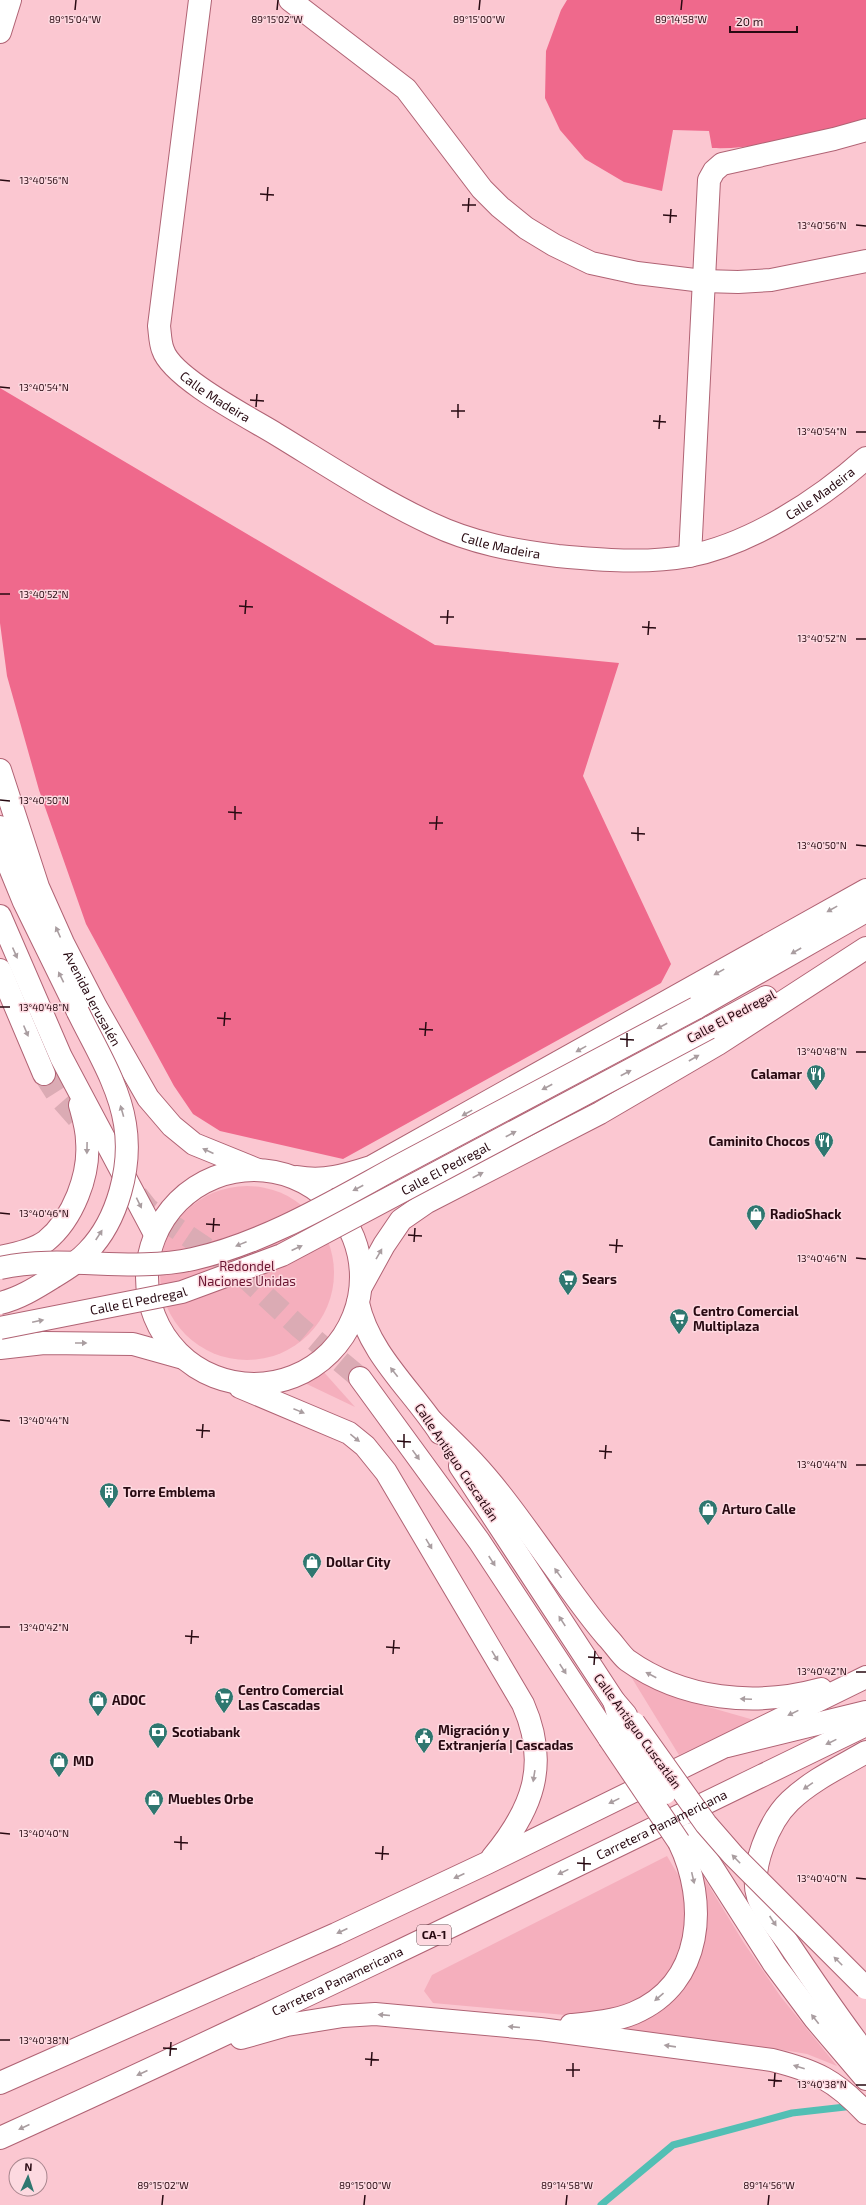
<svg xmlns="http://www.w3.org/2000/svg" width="866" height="2205" font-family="'Exo 2',sans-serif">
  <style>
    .green { fill: #f5afbd }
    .forest { fill: #ef698c }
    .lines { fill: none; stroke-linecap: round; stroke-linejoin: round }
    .stream { stroke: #52bfb4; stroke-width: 7 }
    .primary-tunnel { stroke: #dbabb4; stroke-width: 22; stroke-dasharray: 22 11; stroke-linecap: butt }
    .street-casing { stroke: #b06374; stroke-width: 24 }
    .secondary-casing { stroke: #b06374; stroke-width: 24 }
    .primary-casing { stroke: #b06374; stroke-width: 24 }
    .highway-casing { stroke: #b06374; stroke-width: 24 }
    .street { stroke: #fff; stroke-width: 22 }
    .secondary { stroke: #fff; stroke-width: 22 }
    .primary { stroke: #fff; stroke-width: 22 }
    .highway { stroke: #fff; stroke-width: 22 }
    .secondary-bridge-casing { stroke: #b06374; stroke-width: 24; stroke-linecap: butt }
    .primary-bridge-casing { stroke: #b06374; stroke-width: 24; stroke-linecap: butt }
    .secondary-bridge { stroke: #fff; stroke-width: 22 }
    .primary-bridge { stroke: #fff; stroke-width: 22 }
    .oneway { fill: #a99da0 }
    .ticks { fill: none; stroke: #280a12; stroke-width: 1.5 }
    .labels { text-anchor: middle; stroke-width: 3; stroke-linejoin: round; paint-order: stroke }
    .shield { fill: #fdd9e0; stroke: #684850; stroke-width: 1 }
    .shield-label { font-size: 12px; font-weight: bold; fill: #280a12 }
    .street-label { font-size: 13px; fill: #280a12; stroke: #fdd9e0 }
    .poi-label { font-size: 13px; font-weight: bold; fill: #280a12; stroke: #fdd9e0; text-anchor: start }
    .park-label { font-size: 13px; fill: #6a1531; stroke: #fdd9e0 }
    .ticks-label { font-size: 10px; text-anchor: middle; fill: #280a12; stroke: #fdd9e0; stroke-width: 3; stroke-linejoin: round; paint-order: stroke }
  </style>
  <rect width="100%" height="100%" fill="#fbc7d1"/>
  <g class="green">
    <circle cx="247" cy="1273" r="87"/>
    <polygon points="313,1360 355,1407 290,1376"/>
    <polygon points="630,1675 684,1700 754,1720 679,1755"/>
    <polygon points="667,1856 680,1878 687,1900 685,1930 673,1965 657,1990 638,2003 594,2015 565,2015 433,2003 424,1991 432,1975"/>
    <polygon points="698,1868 744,1943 781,1997 837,2066 807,2054 771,2048 623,2033 614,2023 673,1992"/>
  </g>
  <g class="forest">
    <path d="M567 0H866V119C816 132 764 150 712 148L709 131 673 130 662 191 624 182 585 159 560 130 545 98 546 51 561 10Z"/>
    <polygon points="0,388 435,645 619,663 583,776 671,964 661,983 343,1159 220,1131 193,1114 174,1086 86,924 39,790 7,676 0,623"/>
  </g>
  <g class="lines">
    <polyline class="stream" points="601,2205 673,2145 792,2113 854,2106"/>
    <g class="primary-tunnel">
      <polyline points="44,1074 58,1096 89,1131"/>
      <polyline points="137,1195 148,1209 235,1268 298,1326 360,1378"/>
    </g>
    <defs>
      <g id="street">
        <path id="s1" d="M200 0 159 326C160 333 160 343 163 350 172 378 250 418 276 434 327 465 378 499 432 524 472 543 515 551 558 556 601 560 646 564 689 556 751 544 819 500 866 458"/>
        <polyline points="290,0 406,89 482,189 500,207 526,228 554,245 591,263 637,273 703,281 738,282 771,280 866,261"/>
        <polyline points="690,556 709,180 714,171 722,164 834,139 866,130"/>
      </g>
      <g id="secondary">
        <polyline points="696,1008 866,911"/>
        <polyline points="709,1028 766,997"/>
        <circle cx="254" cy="1277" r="107"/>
        <path d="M297 1177C324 1182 346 1175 371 1167L866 890"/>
        <polyline points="362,1285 384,1245 401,1220 427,1202 600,1113 718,1044 866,948"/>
        <path d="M358 1303C369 1354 413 1391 440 1433"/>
        <polyline points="0,1348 44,1343 133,1344 183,1358"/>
        <path d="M240 1387 349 1433 365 1446 386 1472 523 1704C550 1765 532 1810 492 1858"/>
        <path d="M432 1421C446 1435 460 1448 473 1462 501 1492 525 1527 549 1560 568 1586 586 1613 607 1637 614 1644 620 1654 627 1660 683 1700 755 1707 821 1689"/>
        <polyline points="460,1466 614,1701 626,1715"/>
        <polyline points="0,2083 336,1934 487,1863 866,1677"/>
      </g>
      <g id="primary">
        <path id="s2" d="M0 770 38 887 63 943 96 1007 148 1098 172 1126 194 1144 258 1170"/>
        <polyline points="0,827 10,868 24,902 78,1012"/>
        <polyline points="0,916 61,1057 155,1234"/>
        <polyline points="0,970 44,1074"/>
        <path d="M0 1257C15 1254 34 1250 46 1241 73 1219 90 1175 87 1141 87 1129 83 1116 80 1105"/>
        <polyline points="360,1378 479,1541 609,1738"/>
        <polyline points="614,1701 623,1730"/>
        <polyline points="727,1746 866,1712"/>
        <path d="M866 1752C840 1767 812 1780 790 1801 769 1821 749 1869 758 1897 762 1910 778 1929 786 1940 812 1979 838 2017 866 2054"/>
        <polyline points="691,1834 774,1964 815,2019 866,2079"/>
        <path d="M571 2025C592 2023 615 2021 634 2013 704 1983 708 1902 679 1842"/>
        <path d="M241 2038 287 2025 343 2016 375 2014 540 2029 772 2060C816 2071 835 2080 866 2113"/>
        <path id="s3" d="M0 2138C291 2006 578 1865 866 1725"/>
      </g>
      <polyline id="highway" points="0,32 10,0"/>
    </defs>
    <use href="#street" class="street-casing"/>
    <use href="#secondary" class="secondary-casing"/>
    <use href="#primary" class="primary-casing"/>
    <use href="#highway" class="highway-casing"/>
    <use href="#street" class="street"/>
    <use href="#secondary" class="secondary"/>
    <use href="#primary" class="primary"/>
    <use href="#highway" class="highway"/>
    <defs>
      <g id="secondary-bridge">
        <path d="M0 1268C63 1254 130 1273 193 1259 268 1242 337 1199 404 1163 501 1111 599 1060 696 1008"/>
        <path id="s4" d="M0 1328 182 1292 282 1255 709 1028"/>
        <polyline points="634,1723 706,1824 733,1855 866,1988"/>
      </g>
      <g id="primary-bridge">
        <path d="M0 1303C18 1299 36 1288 52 1278 65 1270 77 1263 88 1251 118 1220 132 1166 125 1124 119 1085 95 1047 78 1012"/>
        <polyline points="623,1730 665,1793"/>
        <polyline points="609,1738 679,1842"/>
      </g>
    </defs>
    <use href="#secondary-bridge" class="secondary-bridge-casing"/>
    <use href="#primary-bridge" class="primary-bridge-casing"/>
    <use href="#secondary-bridge" class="secondary-bridge"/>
    <use href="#primary-bridge" class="primary-bridge"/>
  </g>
  <defs><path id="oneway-solid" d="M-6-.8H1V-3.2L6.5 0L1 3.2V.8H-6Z"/></defs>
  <g class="oneway">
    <use href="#oneway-solid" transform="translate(832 909) rotate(151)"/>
    <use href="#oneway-solid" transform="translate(58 932) rotate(-114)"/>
    <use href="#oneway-solid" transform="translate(796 951) rotate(150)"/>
    <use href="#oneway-solid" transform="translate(15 953) rotate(66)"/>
    <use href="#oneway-solid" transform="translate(719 972) rotate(151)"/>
    <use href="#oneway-solid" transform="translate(61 977) rotate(-116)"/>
    <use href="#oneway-solid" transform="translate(662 1026) rotate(152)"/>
    <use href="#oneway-solid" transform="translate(26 1031) rotate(67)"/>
    <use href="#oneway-solid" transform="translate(581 1049) rotate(151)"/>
    <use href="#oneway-solid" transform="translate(694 1058) rotate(-30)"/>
    <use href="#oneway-solid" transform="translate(626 1073) rotate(-28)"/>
    <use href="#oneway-solid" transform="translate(547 1087) rotate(152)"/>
    <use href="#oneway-solid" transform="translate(122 1111) rotate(-106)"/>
    <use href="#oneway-solid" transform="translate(467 1113) rotate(151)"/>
    <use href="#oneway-solid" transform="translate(511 1134) rotate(-28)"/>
    <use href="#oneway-solid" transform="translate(87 1148) rotate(91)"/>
    <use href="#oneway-solid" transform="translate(208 1151) rotate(-156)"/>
    <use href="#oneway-solid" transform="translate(478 1175) rotate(-27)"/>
    <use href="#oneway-solid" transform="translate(358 1188) rotate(152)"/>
    <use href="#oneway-solid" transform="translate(139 1203) rotate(64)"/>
    <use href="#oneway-solid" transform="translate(99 1235) rotate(-57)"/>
    <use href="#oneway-solid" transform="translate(241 1244) rotate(158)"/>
    <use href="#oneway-solid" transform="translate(297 1248) rotate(-25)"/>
    <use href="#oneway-solid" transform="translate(379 1254) rotate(-60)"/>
    <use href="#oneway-solid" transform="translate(38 1321) rotate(-12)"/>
    <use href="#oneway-solid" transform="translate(81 1343)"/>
    <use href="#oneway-solid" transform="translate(394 1372) rotate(-128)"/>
    <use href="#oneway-solid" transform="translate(299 1411) rotate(22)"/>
    <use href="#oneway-solid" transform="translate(355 1438) rotate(39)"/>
    <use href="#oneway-solid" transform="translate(416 1455) rotate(54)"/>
    <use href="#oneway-solid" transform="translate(429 1544) rotate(59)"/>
    <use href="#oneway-solid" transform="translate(492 1561) rotate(57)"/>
    <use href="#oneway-solid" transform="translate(558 1573) rotate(-126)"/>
    <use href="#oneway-solid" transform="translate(562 1621) rotate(-123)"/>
    <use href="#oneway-solid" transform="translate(495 1656) rotate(59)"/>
    <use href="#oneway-solid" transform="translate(563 1669) rotate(57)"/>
    <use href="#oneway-solid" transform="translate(651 1675) rotate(-152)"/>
    <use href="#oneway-solid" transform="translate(746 1699) rotate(-177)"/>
    <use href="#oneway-solid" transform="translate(793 1713) rotate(154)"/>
    <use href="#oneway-solid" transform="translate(831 1742) rotate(154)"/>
    <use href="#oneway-solid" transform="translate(534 1776) rotate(99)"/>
    <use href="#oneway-solid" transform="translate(808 1786) rotate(145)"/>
    <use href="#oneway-solid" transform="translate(614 1801) rotate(154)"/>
    <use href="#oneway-solid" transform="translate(736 1859) rotate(-134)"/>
    <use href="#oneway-solid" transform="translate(563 1872) rotate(154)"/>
    <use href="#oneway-solid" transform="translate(459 1876) rotate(155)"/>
    <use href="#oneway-solid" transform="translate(693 1878) rotate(77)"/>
    <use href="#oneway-solid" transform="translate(773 1921) rotate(56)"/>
    <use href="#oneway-solid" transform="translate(342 1931) rotate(155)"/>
    <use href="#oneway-solid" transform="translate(838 1961) rotate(-135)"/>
    <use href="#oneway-solid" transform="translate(659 1997) rotate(139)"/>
    <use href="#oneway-solid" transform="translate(384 2015) rotate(-175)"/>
    <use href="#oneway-solid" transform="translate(815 2019) rotate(-128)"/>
    <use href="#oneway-solid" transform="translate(514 2027) rotate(-175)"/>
    <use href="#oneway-solid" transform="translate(670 2046) rotate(-172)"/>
    <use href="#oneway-solid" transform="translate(799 2067) rotate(-162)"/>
    <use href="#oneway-solid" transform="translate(142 2073) rotate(156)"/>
    <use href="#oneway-solid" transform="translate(24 2127) rotate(156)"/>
  </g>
  <path class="ticks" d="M75 10 76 0M277 10 278 0M479 10 480 0M681 10 682 0M0 180 10 181M260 194 274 195M267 201 268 187M462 205H476M468 212 469 198M663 215 677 216M670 223 671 209M856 225 866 226M0 387 10 388M250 400 264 401M256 407 257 394M451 411H465M458 418V404M653 421 666 422M659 429 660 415M856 432H866M0 594H10M239 606 253 607M245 614 246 600M440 617H454M447 624 448 610M642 627 656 628M648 635 649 621M856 639H866M0 800 10 801M228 812 242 813M235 820V806M429 823H443M436 830 437 816M631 833 645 834M638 841V827M856 845 866 846M0 1007H10M217 1018 231 1019M224 1026 225 1012M419 1029 433 1030M425 1036 426 1022M620 1039 634 1040M627 1047V1033M856 1052H866M0 1213 10 1214M206 1224 220 1225M213 1232 214 1218M408 1235 422 1236M414 1242 415 1228M609 1245 623 1246M616 1253 617 1239M856 1258 866 1259M0 1420 10 1421M196 1430 210 1431M202 1438 203 1424M397 1441 411 1442M404 1448V1434M599 1451 612 1452M605 1459 606 1445M856 1465H866M0 1627H10M185 1636 199 1637M191 1644 192 1630M386 1647 400 1648M393 1654 394 1640M588 1657 602 1658M594 1665 595 1651M856 1672H866M0 1833 10 1834M174 1842 188 1843M181 1850V1836M375 1853 389 1854M382 1860 383 1846M577 1863 591 1864M584 1871V1857M856 1878 866 1879M0 2040H10M163 2048 177 2049M170 2056 171 2042M365 2059 379 2060M371 2066 372 2052M566 2070H580M573 2077V2063M768 2080 782 2081M856 2085H866M774 2087 775 2073M162 2205 163 2195M364 2205 365 2195M566 2205 567 2195M768 2205 769 2195"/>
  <defs>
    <symbol id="restaurant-pin" viewBox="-11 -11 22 30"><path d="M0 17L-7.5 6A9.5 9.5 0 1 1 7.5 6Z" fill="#2f7770" stroke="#fdd9e0"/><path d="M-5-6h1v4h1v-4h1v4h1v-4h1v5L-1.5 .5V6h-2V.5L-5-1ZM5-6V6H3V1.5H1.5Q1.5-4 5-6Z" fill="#fff"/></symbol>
    <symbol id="shop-pin" viewBox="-11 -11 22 30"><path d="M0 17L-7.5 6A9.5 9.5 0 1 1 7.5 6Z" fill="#2f7770" stroke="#fdd9e0"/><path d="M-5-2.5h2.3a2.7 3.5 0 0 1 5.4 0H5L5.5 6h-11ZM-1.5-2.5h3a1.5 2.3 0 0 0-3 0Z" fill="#fff"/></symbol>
    <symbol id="supermarket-pin" viewBox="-11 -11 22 30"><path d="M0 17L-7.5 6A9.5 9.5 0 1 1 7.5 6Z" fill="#2f7770" stroke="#fdd9e0"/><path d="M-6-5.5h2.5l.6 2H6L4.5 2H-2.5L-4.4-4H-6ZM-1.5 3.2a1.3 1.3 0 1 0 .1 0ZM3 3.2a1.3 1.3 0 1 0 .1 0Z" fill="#fff"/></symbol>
    <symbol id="building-pin" viewBox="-11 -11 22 30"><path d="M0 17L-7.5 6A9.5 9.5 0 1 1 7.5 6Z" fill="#2f7770" stroke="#fdd9e0"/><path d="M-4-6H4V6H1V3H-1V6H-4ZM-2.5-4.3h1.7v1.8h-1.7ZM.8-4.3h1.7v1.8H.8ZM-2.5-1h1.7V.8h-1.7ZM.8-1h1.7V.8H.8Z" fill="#fff"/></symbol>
    <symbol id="bank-pin" viewBox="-11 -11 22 30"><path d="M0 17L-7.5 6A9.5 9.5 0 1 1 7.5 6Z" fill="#2f7770" stroke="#fdd9e0"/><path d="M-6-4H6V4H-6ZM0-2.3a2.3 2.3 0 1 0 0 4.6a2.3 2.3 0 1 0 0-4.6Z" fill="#fff"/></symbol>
    <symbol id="civic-pin" viewBox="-11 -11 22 30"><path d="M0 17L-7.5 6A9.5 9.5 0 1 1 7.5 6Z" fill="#2f7770" stroke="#fdd9e0"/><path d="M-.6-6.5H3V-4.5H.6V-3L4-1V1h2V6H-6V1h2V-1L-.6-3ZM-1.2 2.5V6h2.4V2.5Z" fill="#fff"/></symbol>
  </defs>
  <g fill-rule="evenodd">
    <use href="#restaurant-pin" x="805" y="1063" width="22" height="30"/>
    <use href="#restaurant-pin" x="813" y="1130" width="22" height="30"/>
    <use href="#shop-pin" x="745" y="1203" width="22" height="30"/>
    <use href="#supermarket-pin" x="557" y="1268" width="22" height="30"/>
    <use href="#supermarket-pin" x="668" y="1307" width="22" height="30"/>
    <use href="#building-pin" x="98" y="1481" width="22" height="30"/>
    <use href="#shop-pin" x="697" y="1498" width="22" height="30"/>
    <use href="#shop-pin" x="301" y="1551" width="22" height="30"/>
    <use href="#supermarket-pin" x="213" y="1686" width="22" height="30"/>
    <use href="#shop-pin" x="87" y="1689" width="22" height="30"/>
    <use href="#bank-pin" x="147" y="1721" width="22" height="30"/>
    <use href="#civic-pin" x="413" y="1726" width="22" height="30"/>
    <use href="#shop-pin" x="48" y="1750" width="22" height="30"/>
    <use href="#shop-pin" x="143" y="1788" width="22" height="30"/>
  </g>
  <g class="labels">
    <rect class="shield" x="417" y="1925" width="34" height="20" rx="3"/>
    <g class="shield-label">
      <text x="434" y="1939">CA-1</text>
    </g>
    <g class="street-label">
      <text dy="5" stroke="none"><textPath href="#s1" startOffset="424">Calle Madeira</textPath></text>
      <text dy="5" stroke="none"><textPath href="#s1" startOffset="1084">Calle Madeira</textPath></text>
      <text dy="5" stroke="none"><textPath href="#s1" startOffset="748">Calle Madeira</textPath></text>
      <text dy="5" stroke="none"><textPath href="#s2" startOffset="247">Avenida Jerusalén</textPath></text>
      <text transform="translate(731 1016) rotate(-28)" y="5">Calle El Pedregal</text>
      <text dy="5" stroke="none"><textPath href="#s4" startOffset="477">Calle El Pedregal</textPath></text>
      <text dy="5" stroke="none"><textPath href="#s4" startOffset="141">Calle El Pedregal</textPath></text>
      <text transform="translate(457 1462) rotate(56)" y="5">Calle Antiguo Cuscatlán</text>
      <text transform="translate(638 1731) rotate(54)" y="5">Calle Antiguo Cuscatlán</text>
      <text dy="5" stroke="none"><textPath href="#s3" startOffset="732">Carretera Panamericana</textPath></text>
      <text dy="5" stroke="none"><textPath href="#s3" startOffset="372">Carretera Panamericana</textPath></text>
    </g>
    <g class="poi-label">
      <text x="802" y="1079" text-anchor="end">Calamar</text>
      <text x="810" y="1146" text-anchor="end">Caminito Chocos</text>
      <text x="770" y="1219">RadioShack</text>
      <text x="582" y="1284">Sears</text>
      <text x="693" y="1316">Centro Comercial<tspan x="693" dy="15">Multiplaza</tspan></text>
      <text x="123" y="1497">Torre Emblema</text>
      <text x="722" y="1514">Arturo Calle</text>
      <text x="326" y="1567">Dollar City</text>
      <text x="238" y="1695">Centro Comercial<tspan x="238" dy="15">Las Cascadas</tspan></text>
      <text x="112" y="1705">ADOC</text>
      <text x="438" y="1735">Migración y<tspan x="438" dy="15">Extranjería | Cascadas</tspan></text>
      <text x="172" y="1737">Scotiabank</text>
      <text x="73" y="1766">MD</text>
      <text x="168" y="1804">Muebles Orbe</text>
    </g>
    <g class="park-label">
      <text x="247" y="1271">Redondel<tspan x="247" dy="15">Naciones Unidas</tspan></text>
    </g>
  </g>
  <g class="ticks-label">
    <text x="75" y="23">89°15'04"W</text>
    <text x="277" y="23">89°15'02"W</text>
    <text x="479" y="23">89°15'00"W</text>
    <text x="681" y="23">89°14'58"W</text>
    <text x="44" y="184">13°40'56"N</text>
    <text x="822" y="229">13°40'56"N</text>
    <text x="44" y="391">13°40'54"N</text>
    <text x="822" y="435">13°40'54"N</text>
    <text x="44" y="598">13°40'52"N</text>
    <text x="822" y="642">13°40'52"N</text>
    <text x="44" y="804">13°40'50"N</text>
    <text x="822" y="849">13°40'50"N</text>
    <text x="44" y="1011">13°40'48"N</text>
    <text x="822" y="1055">13°40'48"N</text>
    <text x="44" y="1217">13°40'46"N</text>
    <text x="822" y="1262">13°40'46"N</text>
    <text x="44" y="1424">13°40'44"N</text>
    <text x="822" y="1468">13°40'44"N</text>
    <text x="44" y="1631">13°40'42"N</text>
    <text x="822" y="1675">13°40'42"N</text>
    <text x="44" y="1837">13°40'40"N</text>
    <text x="822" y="1882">13°40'40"N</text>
    <text x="44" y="2044">13°40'38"N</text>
    <text x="822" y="2088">13°40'38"N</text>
    <text x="163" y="2189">89°15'02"W</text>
    <text x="365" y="2189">89°15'00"W</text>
    <text x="567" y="2189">89°14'58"W</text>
    <text x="769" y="2189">89°14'56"W</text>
  </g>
  <g transform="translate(28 2177) rotate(3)"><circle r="19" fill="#fdd9e0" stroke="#a8868e"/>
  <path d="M0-3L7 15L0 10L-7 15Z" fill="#2f7770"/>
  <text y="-6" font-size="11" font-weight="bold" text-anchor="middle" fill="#280a12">N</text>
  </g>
  <path d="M730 26v6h67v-6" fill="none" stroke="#280a12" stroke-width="2"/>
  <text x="736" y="26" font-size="12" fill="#280a12" stroke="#fdd9e0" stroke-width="3" paint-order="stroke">20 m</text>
</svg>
